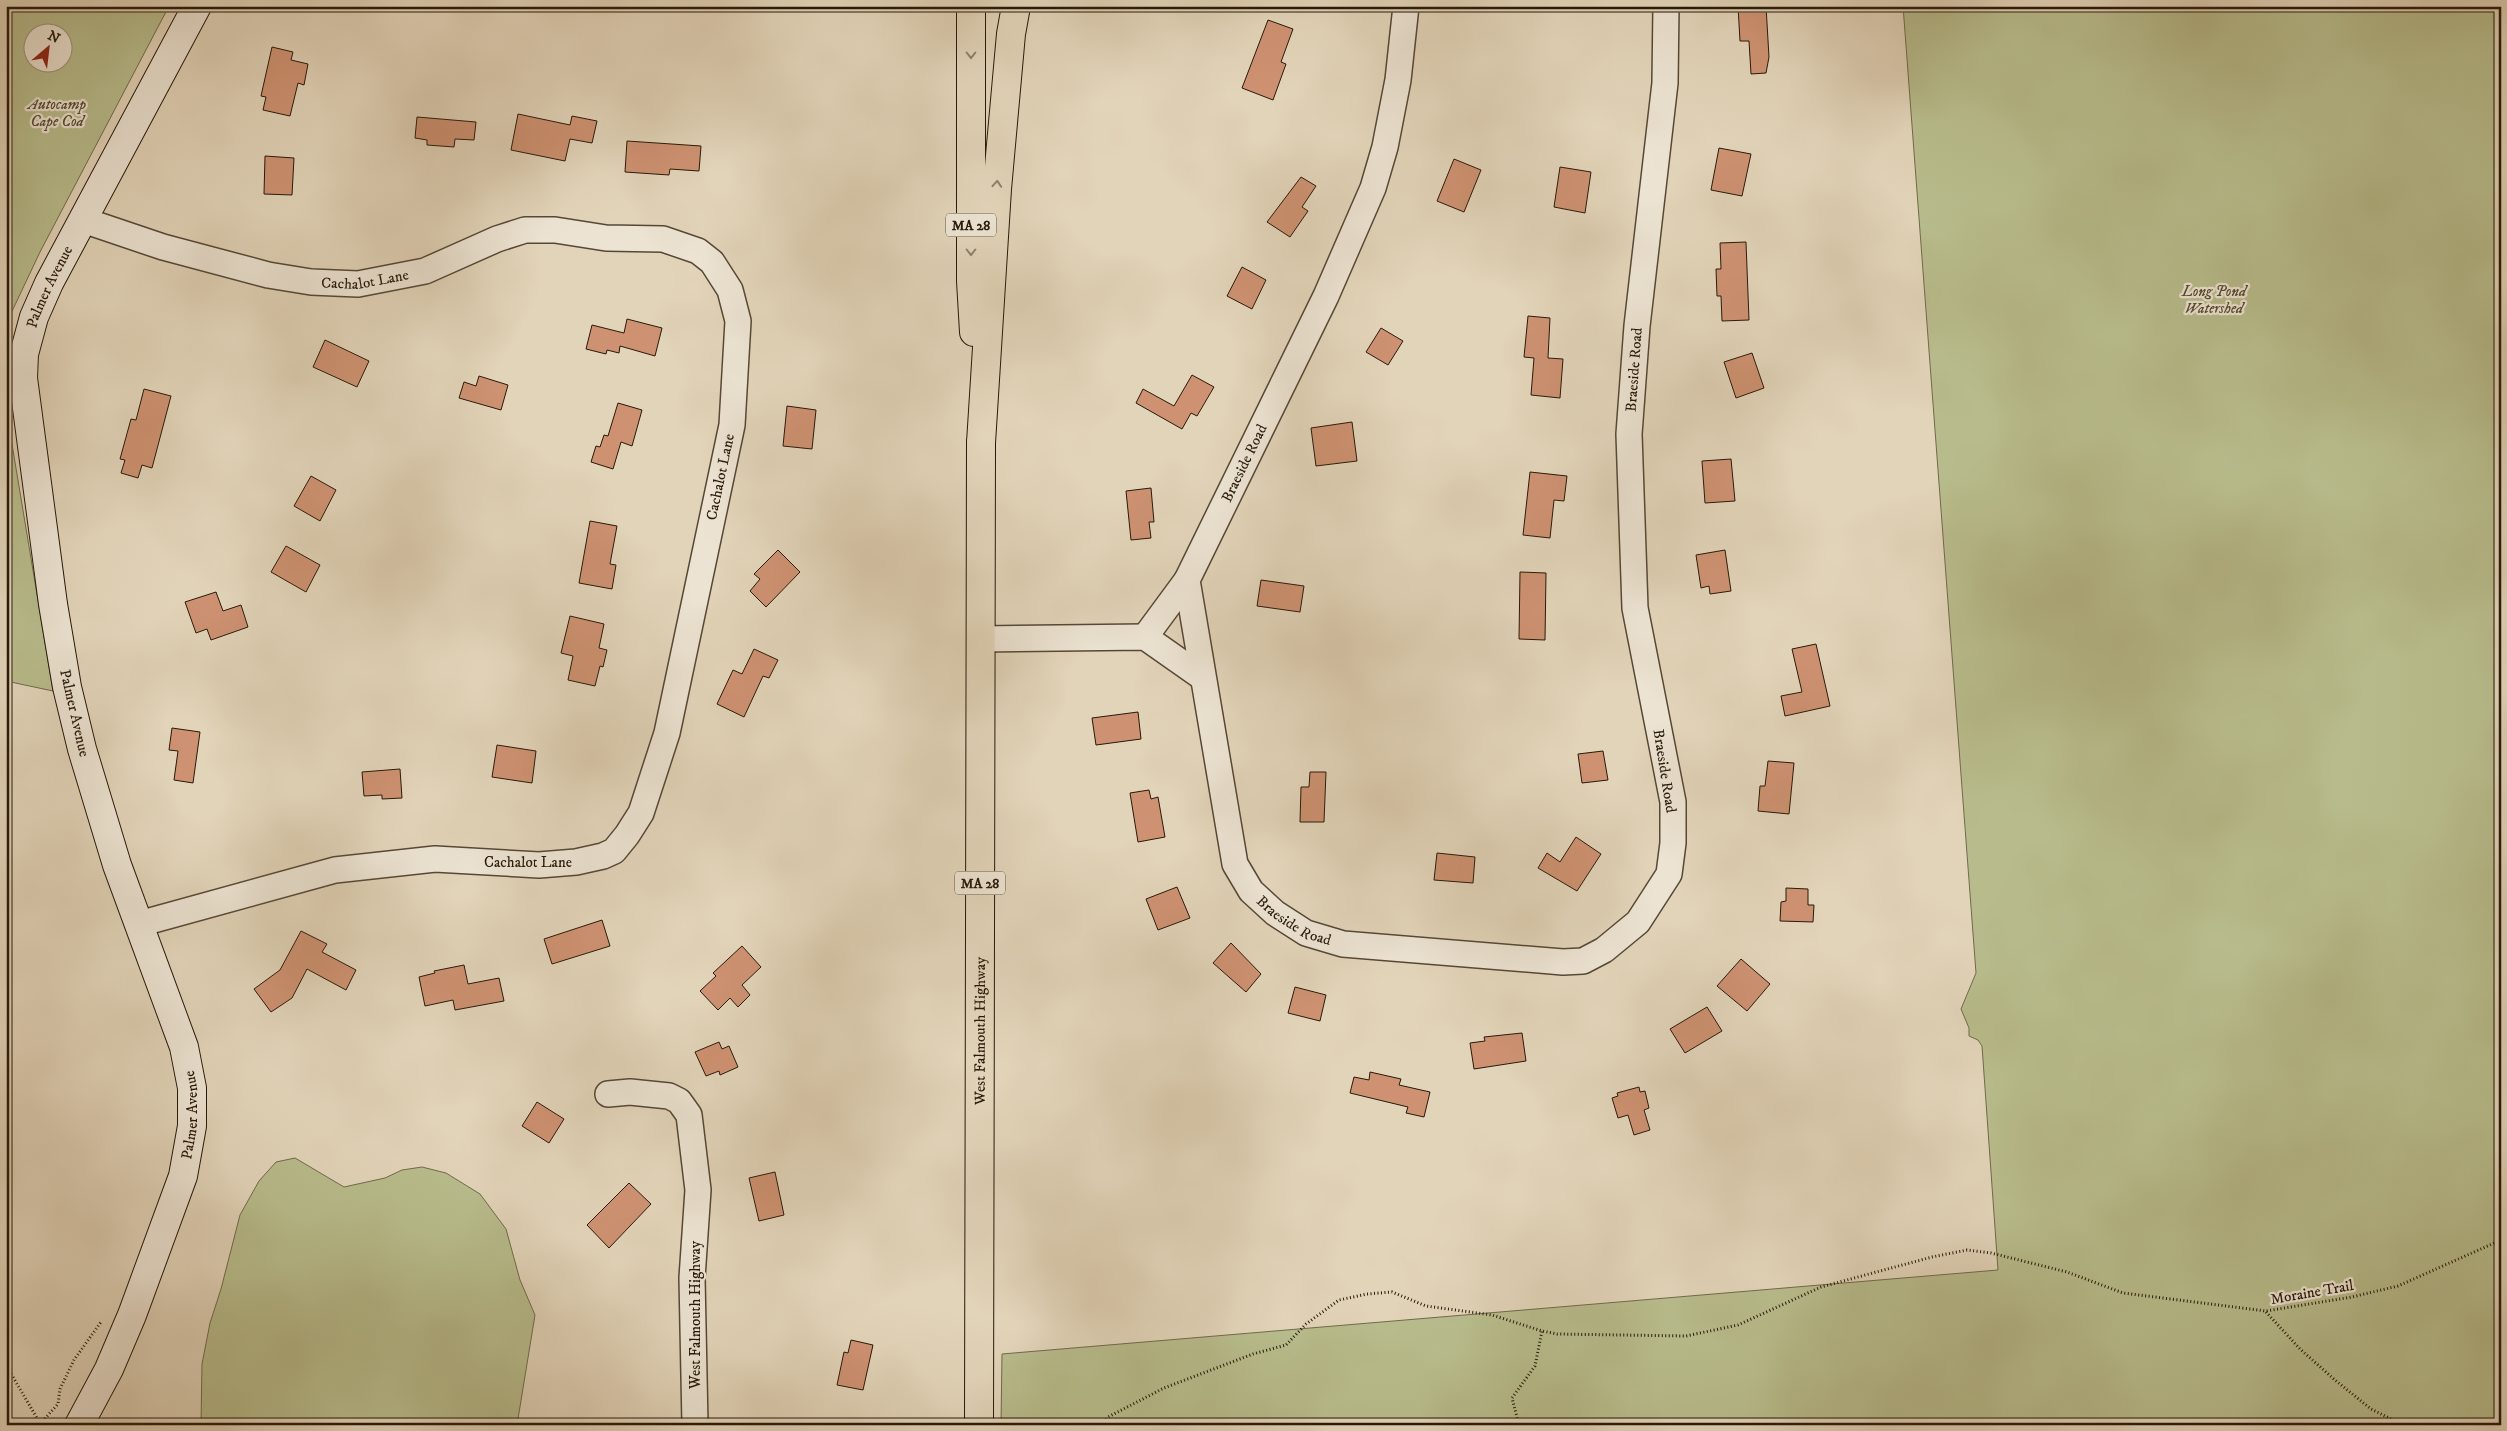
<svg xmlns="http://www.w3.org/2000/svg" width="2507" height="1431" font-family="'IM FELL DW Pica',serif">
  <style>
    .green { fill: #b8bc8c; stroke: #706a4b; fill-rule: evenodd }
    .building { fill: #ce9272; stroke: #27190a }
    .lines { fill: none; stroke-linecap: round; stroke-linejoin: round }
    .minor-casing { stroke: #564836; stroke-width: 28 }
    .secondary-casing { stroke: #27190a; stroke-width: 30 }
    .trunk-casing { stroke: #27190a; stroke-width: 30 }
    .motorway-casing { stroke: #27190a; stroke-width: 30 }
    .path { stroke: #27190a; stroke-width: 3; stroke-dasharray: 1 2.5; stroke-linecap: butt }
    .minor { stroke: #ece3d2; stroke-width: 25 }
    .secondary { stroke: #ece3d2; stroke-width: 28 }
    .trunk { stroke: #e2d4b9; stroke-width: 28 }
    .motorway { stroke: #e2d4b9; stroke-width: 28 }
    .oneway { stroke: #8e806a }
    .labels { text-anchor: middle; stroke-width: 4.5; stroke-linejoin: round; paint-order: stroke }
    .shield { fill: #ece3d2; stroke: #625646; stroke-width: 1 }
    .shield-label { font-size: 14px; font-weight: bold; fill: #27190a }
    .park-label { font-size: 15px; font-style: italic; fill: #524a31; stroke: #ece3d2 }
    .street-label { font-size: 15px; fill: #27190a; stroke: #ece3d2 }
  </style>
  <rect width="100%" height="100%" fill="#e2d4b9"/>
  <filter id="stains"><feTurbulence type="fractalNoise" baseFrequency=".004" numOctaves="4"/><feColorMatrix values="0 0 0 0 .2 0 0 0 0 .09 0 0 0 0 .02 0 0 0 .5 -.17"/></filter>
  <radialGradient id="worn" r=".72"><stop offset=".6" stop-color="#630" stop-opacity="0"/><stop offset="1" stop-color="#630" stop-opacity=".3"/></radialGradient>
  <g class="green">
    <path d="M6 6H169L40 252 6 324ZM32 32H62V62H32Z"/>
    <polygon points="1903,6 2501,6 2501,1425 1001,1425 1002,1354 1998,1270 1982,1046 1978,1040 1969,1036 1969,1028 1961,1009 1976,973"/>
    <polygon points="6,408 53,691 6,681"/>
    <polygon points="295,1158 344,1187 385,1178 402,1170 422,1167 446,1173 480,1194 506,1229 520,1280 535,1315 517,1425 201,1425 202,1364 210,1323 221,1289 240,1215 259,1181 276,1162"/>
  </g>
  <g class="building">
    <polygon points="1738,6 1766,6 1769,57 1766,73 1751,74 1749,41 1740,41"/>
    <polygon points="1268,20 1293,29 1281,62 1286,64 1273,100 1242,88"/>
    <polygon points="272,47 293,52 291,60 308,64 304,85 298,83 290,116 263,110 266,97 261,96"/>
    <polygon points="518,114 570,125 572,116 597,121 592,143 570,139 565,161 511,150"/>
    <polygon points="417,117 476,122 474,140 455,139 454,147 427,145 427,140 415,138"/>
    <polygon points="627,141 701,146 699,171 670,169 669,175 625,172"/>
    <polygon points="1719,148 1751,154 1742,196 1711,190"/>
    <polygon points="265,156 294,158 292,195 264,194"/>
    <polygon points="1454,159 1481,170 1464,212 1437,201"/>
    <polygon points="1560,167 1591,172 1585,213 1554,207"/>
    <polygon points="1301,177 1316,186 1302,207 1308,211 1290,237 1267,222"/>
    <polygon points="1746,242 1749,320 1722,321 1721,296 1717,296 1716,269 1721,269 1720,243"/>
    <polygon points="1242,267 1266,280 1252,309 1227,296"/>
    <polygon points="1528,316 1550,318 1548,358 1563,359 1560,398 1531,395 1534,358 1524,357"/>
    <polygon points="627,319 662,328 655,356 620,346 619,353 607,350 606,354 586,349 592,325 624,333"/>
    <polygon points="1381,328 1403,341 1388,365 1366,352"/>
    <polygon points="325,340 369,361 357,387 313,367"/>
    <polygon points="1752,353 1764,388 1736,398 1724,362"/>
    <polygon points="1192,375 1214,387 1197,416 1191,413 1182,429 1136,403 1143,389 1174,406"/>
    <polygon points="479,376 508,385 501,410 459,398 464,382 476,386"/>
    <polygon points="144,389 171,396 152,468 142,465 138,478 121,473 125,460 120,459 131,419 136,420"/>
    <polygon points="618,403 642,410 632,446 621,442 613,469 591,462 596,446 600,447 604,435 608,436"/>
    <polygon points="787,406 816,410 812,449 783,446"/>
    <polygon points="1352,422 1357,461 1316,466 1311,428"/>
    <polygon points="1731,459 1735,501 1705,503 1702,461"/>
    <polygon points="1530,472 1567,476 1564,501 1554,500 1550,538 1523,535"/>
    <polygon points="311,476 336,490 320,521 294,506"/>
    <polygon points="1151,488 1154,522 1149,522 1151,538 1131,540 1126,491"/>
    <polygon points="590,521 617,526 610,564 616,565 612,589 579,583"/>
    <polygon points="286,546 320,565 306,592 271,572"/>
    <polygon points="778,550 800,572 766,607 750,591 760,579 754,574"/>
    <polygon points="1725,550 1731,591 1710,594 1709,586 1701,588 1696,555"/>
    <polygon points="1520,572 1546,573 1545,640 1519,639"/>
    <polygon points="1261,580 1304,586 1300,612 1257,606"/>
    <polygon points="216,592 223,611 241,605 248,627 211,640 207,629 196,633 185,602"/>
    <polygon points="570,616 604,624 599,648 607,650 603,667 600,666 595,686 568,680 573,656 561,653"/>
    <polygon points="1816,644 1830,706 1785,716 1781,696 1802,692 1792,649"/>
    <polygon points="754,649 778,660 769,678 763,676 744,717 717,704 733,670 742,674"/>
    <polygon points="1138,712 1141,739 1096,745 1092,718"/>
    <polygon points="172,728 200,732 193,783 174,780 178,751 169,750"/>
    <polygon points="497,745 536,751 532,783 492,777"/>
    <polygon points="1603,751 1608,780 1582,783 1578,754"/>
    <polygon points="1768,761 1794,763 1789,814 1758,811 1760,786 1765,786"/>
    <polygon points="400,769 402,798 382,799 382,795 364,796 362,772"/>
    <polygon points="1310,772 1326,772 1324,822 1300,822 1301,787 1309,787"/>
    <polygon points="1149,790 1151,799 1158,797 1165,837 1138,842 1130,793"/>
    <polygon points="1576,837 1601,854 1577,891 1538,868 1547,853 1560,862"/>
    <polygon points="1437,853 1475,857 1473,883 1434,880"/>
    <polygon points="1177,887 1190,918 1158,930 1146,899"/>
    <polygon points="1786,888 1808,889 1808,905 1814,905 1813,922 1780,921 1781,902 1786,901"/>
    <polygon points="602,920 610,946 552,964 544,939"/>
    <polygon points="301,931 327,944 322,952 356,970 346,990 307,969 292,998 271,1012 254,989 280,970"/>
    <polygon points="1231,943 1261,974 1246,992 1213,963"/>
    <polygon points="742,946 761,967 742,985 750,995 738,1007 730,998 718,1010 700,991 716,976 713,973"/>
    <polygon points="1741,959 1770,984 1747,1011 1717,986"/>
    <polygon points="464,965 468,984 499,978 504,1001 455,1010 453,1000 425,1006 419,977 435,973 434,971"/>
    <polygon points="1295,987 1326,995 1320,1021 1288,1013"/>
    <polygon points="1707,1007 1722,1031 1685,1053 1670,1029"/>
    <polygon points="1522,1033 1526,1061 1474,1069 1470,1043 1485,1041 1484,1037"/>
    <polygon points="719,1042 722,1049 729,1046 738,1067 720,1075 719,1071 706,1076 695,1052"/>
    <polygon points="1370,1072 1401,1079 1399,1085 1430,1092 1424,1117 1406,1113 1408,1107 1350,1093 1354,1077 1369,1080"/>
    <polygon points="1639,1087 1640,1092 1645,1091 1649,1108 1644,1110 1650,1130 1634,1135 1628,1115 1618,1118 1612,1098 1618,1096 1617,1093"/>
    <polygon points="537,1102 564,1119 549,1143 522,1126"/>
    <polygon points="775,1172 784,1215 759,1221 749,1178"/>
    <polygon points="629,1183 651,1204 609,1248 587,1225"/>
    <polygon points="851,1340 873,1345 863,1390 837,1385 844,1352 848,1353"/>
  </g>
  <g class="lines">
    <defs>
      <g id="minor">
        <path id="s1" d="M1406 6 1398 80 1385 147 1373 188 1326 296 1187 580 1235 864 1251 891 1275 913 1306 933 1343 944 1563 962 1583 961 1604 950 1638 922 1669 874 1673 843V802L1635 608 1629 434 1637 326 1665 83 1666 6"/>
        <path id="s2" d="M83 220 163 247 268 275 311 282 358 284 425 271 497 239 525 230H555L606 238 663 239 698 251 712 262 730 290 738 321 732 425 667 733 641 813 627 835 614 851 603 856 576 862 539 865 435 859 335 870 139 924"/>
        <polyline points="1145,637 1187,580"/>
        <polyline points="981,639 1145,637 1202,677"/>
        <polyline points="608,1094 630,1092 669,1096 679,1101 689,1115 698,1190 692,1278 695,1425"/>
      </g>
      <g id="secondary">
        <path id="s3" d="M79 1425 109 1369 132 1315 183 1176 192 1126V1088L184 1047 117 865 82 749 67 687 53 604 23 378 24 354 34 317 49 283 197 6"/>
      </g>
      <g id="trunk">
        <path id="s4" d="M979 1425 981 443"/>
      </g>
      <g id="motorway">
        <polyline points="971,6 971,281 974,332"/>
        <polyline points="981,443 997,189 1011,34 1016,6"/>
      </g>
    </defs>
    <use href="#minor" class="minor-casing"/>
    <use href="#secondary" class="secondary-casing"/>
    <use href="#trunk" class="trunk-casing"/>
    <use href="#motorway" class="motorway-casing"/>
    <g class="path">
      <polyline points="2266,1312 2300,1349 2335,1380 2371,1409 2403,1425"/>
      <polyline points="6,1365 41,1425"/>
      <polyline points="40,1424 58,1404 60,1389 74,1360 101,1322"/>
      <polyline points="1102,1425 1108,1417 1164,1388 1253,1354 1286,1345 1306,1324 1339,1300 1367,1294 1392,1292 1426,1306 1492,1315 1542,1331 1557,1334 1686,1336 1738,1325 1821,1287 1932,1257 1967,1250 1991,1253 2067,1272 2123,1293 2266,1311 2352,1297 2398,1286 2501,1240"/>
      <polyline points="1519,1425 1512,1398 1535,1366 1542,1331"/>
    </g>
    <use href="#minor" class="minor"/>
    <use href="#secondary" class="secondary"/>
    <use href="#trunk" class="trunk"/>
    <use href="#motorway" class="motorway"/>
  </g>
  <defs><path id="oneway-chevron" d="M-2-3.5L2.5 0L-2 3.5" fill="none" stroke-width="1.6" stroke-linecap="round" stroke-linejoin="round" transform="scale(1.25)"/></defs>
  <g class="oneway">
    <use href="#oneway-chevron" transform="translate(971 55) rotate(90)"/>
    <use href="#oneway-chevron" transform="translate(997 184) rotate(-86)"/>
    <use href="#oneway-chevron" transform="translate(971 252) rotate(90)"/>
  </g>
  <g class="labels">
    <g class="shield">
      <rect x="946" y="213.5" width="50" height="23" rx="4"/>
      <rect x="955" y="871.5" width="50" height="23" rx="4"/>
    </g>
    <g class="shield-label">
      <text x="971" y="230">MA 28</text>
      <text x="980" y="888">MA 28</text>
    </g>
    <g class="park-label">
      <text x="57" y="109">Autocamp<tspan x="57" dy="17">Cape Cod</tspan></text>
      <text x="2214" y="296">Long Pond<tspan x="2214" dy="17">Watershed</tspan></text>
    </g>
    <g class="street-label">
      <text dy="5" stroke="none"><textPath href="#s2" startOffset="291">Cachalot Lane</textPath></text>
      <text dy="5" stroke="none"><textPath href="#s3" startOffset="1188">Palmer Avenue</textPath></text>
      <text dy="5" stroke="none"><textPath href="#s1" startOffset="1921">Braeside Road</textPath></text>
      <text transform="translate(1244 463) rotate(-64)" y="5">Braeside Road</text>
      <text transform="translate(720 477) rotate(-78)" y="5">Cachalot Lane</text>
      <text transform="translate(75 713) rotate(77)" y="5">Palmer Avenue</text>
      <text transform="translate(1665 771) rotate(81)" y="5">Braeside Road</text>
      <text x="528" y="867">Cachalot Lane</text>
      <text dy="5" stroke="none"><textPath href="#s1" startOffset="992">Braeside Road</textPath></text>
      <text dy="5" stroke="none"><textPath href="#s4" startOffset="394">West Falmouth Highway</textPath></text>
      <text dy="5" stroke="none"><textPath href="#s3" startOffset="332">Palmer Avenue</textPath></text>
      <text transform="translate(2312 1292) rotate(-10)" y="5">Moraine Trail</text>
      <text transform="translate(695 1315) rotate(-90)" y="5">West Falmouth Highway</text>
    </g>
  </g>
  <rect width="2507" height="1431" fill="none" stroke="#e2d4b9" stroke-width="25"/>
  <rect x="8" y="8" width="2492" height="1416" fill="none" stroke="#27190a" stroke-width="2.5"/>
  <rect x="12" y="12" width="2482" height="1406" fill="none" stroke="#27190a"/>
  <g transform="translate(48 48) rotate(28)"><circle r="24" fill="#ece3d2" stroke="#9d9282"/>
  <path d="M0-4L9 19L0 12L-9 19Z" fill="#8f2418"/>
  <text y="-8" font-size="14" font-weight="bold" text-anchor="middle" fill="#27190a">N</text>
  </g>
  <rect width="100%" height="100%" filter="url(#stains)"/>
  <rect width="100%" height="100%" fill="url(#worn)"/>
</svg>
